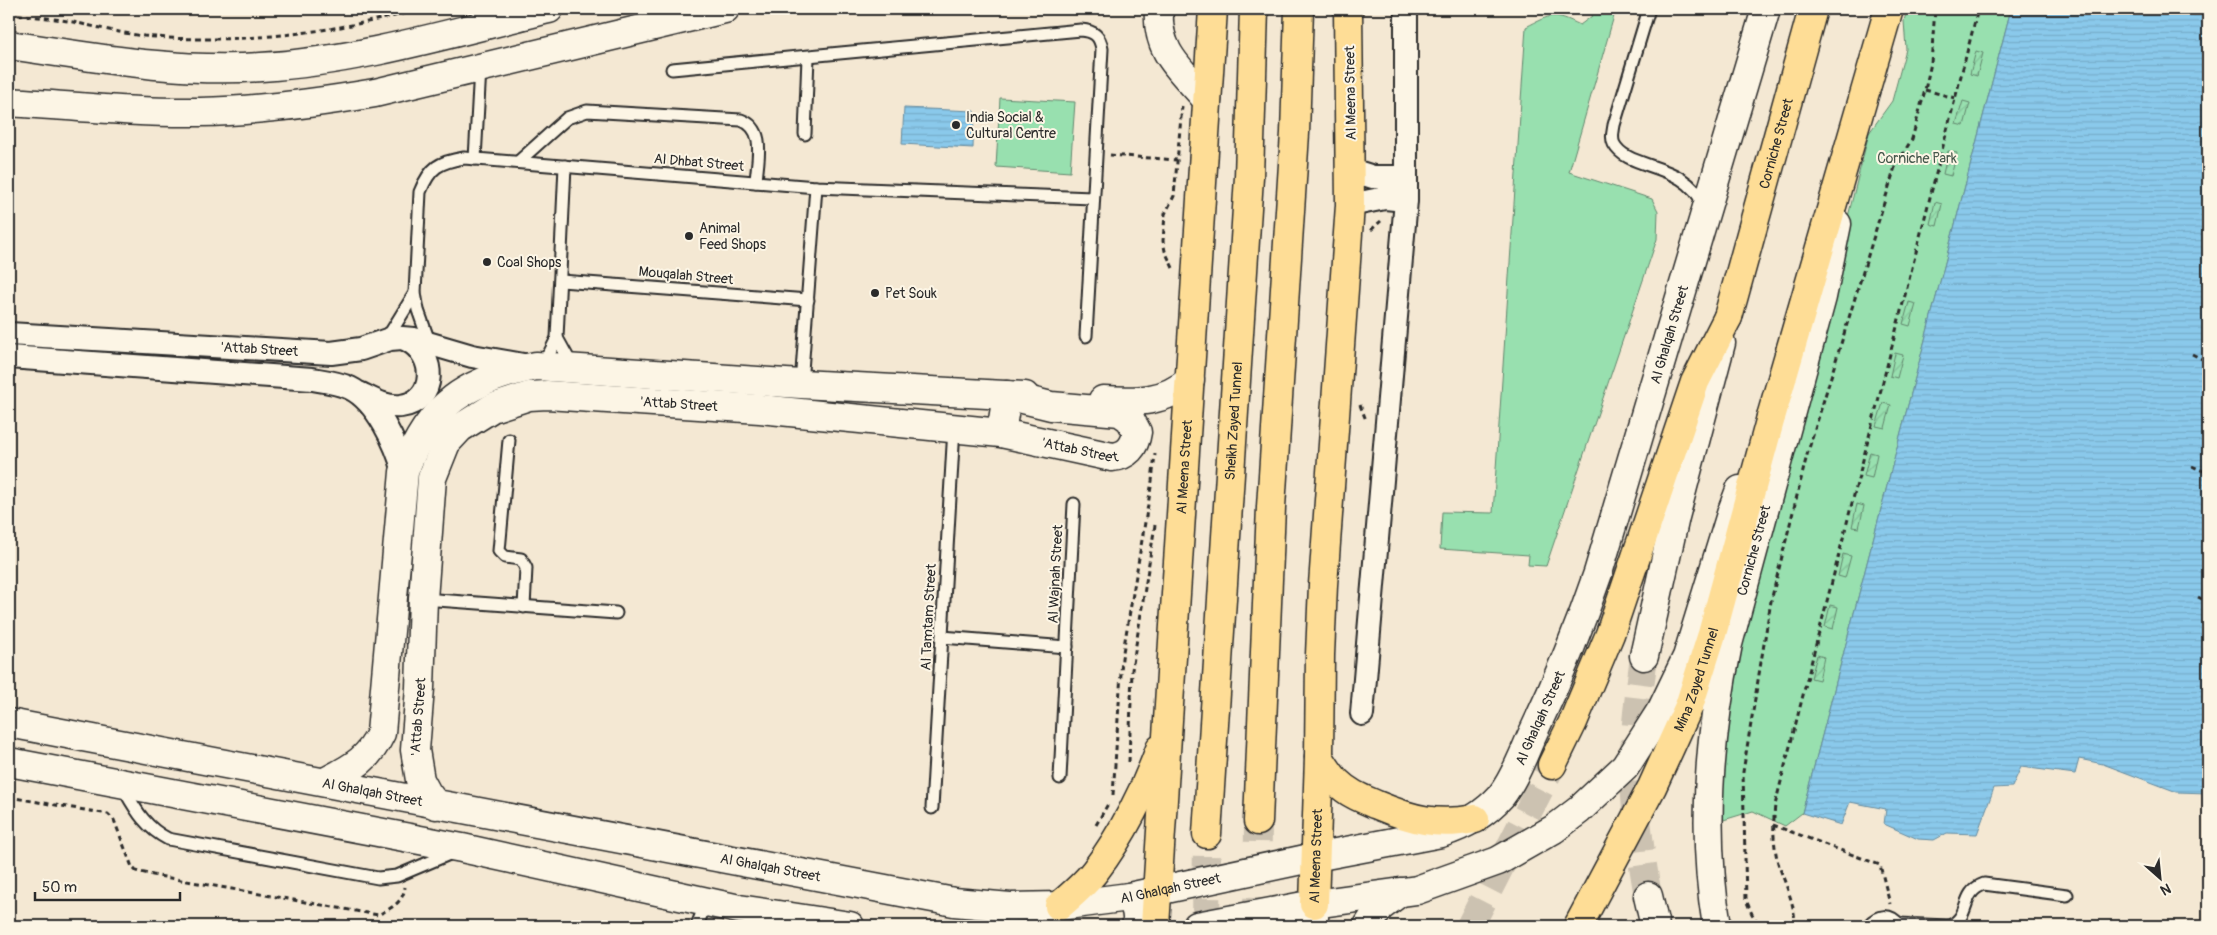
<svg xmlns="http://www.w3.org/2000/svg" width="2217" height="935" font-family="Pangolin,sans-serif">
  <style>
    .park { fill: #98e0af; stroke: #62866d }
    .garden { fill: url(#garden-furrows); stroke: #62866d }
    .water { fill: url(#water-rules); stroke: #648a9e }
    .lines { fill: none; stroke-linecap: round; stroke-linejoin: round }
    .tertiary-tunnel { stroke: #ccc2b1; stroke-width: 28; stroke-dasharray: 28 14; stroke-linecap: butt }
    .motorway-tunnel { stroke: #ccc2b1; stroke-width: 28; stroke-dasharray: 28 14; stroke-linecap: butt }
    .service-casing { stroke: #2b2b2b; stroke-width: 15 }
    .minor-casing { stroke: #2b2b2b; stroke-width: 26 }
    .tertiary-casing { stroke: #2b2b2b; stroke-width: 31 }
    .secondary-casing { stroke: #2b2b2b; stroke-width: 31 }
    .primary-casing { stroke: #2b2b2b; stroke-width: 31 }
    .trunk-casing { stroke: #2b2b2b; stroke-width: 31 }
    .motorway-casing { stroke: #2b2b2b; stroke-width: 31 }
    .path { stroke: #2b2b2b; stroke-width: 3; stroke-dasharray: 5 4; stroke-linecap: butt }
    .service { stroke: #fcf5e5; stroke-width: 11 }
    .minor { stroke: #fcf5e5; stroke-width: 22 }
    .tertiary { stroke: #fcf5e5; stroke-width: 28 }
    .secondary { stroke: #fcf5e5; stroke-width: 28 }
    .primary { stroke: #fedd96; stroke-width: 28 }
    .trunk { stroke: #fedd96; stroke-width: 28 }
    .motorway { stroke: #fedd96; stroke-width: 28 }
    .poi-dot { fill: #2b2b2b; stroke: #fcf5e5; stroke-width: 2 }
    .labels { text-anchor: middle; stroke-width: 4; stroke-linejoin: round; paint-order: stroke }
    .street-label { font-size: 14px; fill: #2b2b2b; stroke: #fcf5e5 }
    .poi-label { font-size: 14px; fill: #2b2b2b; stroke: #fcf5e5; text-anchor: start }
    .park-label { font-size: 14px; fill: #46584c; stroke: #fcf5e5 }
  </style>
  <defs>
    <pattern id="garden-furrows" width="10" height="10" patternUnits="userSpaceOnUse" patternTransform="scale(1.25)"><rect width="10" height="10" fill="#98e0af"/><path d="M-1 1l2-2M0 10L10 0M9 11l2-2" fill="none" stroke="#83c097"/></pattern>
    <pattern id="water-rules" width="6" height="5" patternUnits="userSpaceOnUse" patternTransform="scale(1.25)"><rect width="6" height="5" fill="#8ac9eb"/><path d="M0 2.5h6" fill="none" stroke="#77adca"/></pattern>
  </defs>
  <rect width="100%" height="100%" fill="#f4e8d3"/>
  <filter id="ink" filterUnits="userSpaceOnUse"><feTurbulence type="fractalNoise" baseFrequency=".02" numOctaves="2"/><feDisplacementMap in="SourceGraphic" scale="10" xChannelSelector="R" yChannelSelector="G"/><feConvolveMatrix kernelMatrix="1 2 1 2 8 2 1 2 1" color-interpolation-filters="sRGB"/></filter>
  <g filter="url(#ink)">
    <g class="park">
      <path d="M1595 9H1616L1569 172 1652 199 1658 211 1657 239 1546 566 1528 565 1529 555 1440 549 1442 512 1493 513 1526 27C1551 14 1554 12 1580 25L1592 16Z"/>
      <polygon points="1907,9 2011,9 1802,813 1785,826 1753,811 1717,822 1738,655 1869,133 1892,101 1906,49 1904,21"/>
      <polygon points="1000,98 1075,102 1070,172 996,167"/>
    </g>
    <g class="garden">
      <polygon points="1976,51 1983,53 1977,76 1970,74"/>
      <polygon points="1963,101 1970,103 1964,126 1956,124"/>
      <polygon points="1948,151 1957,153 1951,176 1943,174"/>
      <polygon points="1935,202 1942,204 1937,226 1930,224"/>
      <polygon points="1909,302 1916,304 1910,326 1903,324"/>
      <polygon points="1895,353 1903,355 1897,378 1890,376"/>
      <polygon points="1883,403 1891,405 1885,428 1876,426"/>
      <polygon points="1870,452 1877,454 1872,478 1864,476"/>
      <polygon points="1857,504 1864,506 1859,528 1852,527"/>
      <polygon points="1843,554 1851,556 1845,578 1838,576"/>
      <polygon points="1830,605 1838,607 1833,629 1825,627"/>
      <polygon points="1817,655 1824,657 1819,680 1811,678"/>
    </g>
    <g class="water">
      <polygon points="2011,9 2208,9 2208,793 2177,792 2103,764 2079,759 2075,774 2021,767 2012,787 1994,788 1977,834 1947,833 1934,840 1918,839 1884,824 1886,809 1850,802 1841,825 1802,813"/>
      <polygon points="904,108 974,111 973,148 902,144"/>
    </g>
    <g class="lines">
      <path class="tertiary-tunnel" d="M1644 656C1639 695 1633 735 1634 774 1635 815 1641 856 1648 896"/>
      <g class="motorway-tunnel">
        <polyline points="1206,926 1207,834"/>
        <polyline points="1257,926 1258,821"/>
        <polyline points="1470,926 1552,765"/>
      </g>
      <defs>
        <g id="service">
          <path d="M1649 9 1614 125C1613 132 1611 138 1614 144 1628 171 1686 161 1704 206"/>
          <path d="M672 69 1081 30C1094 31 1100 36 1102 49L1086 336"/>
          <polyline points="805,134 808,57"/>
          <polyline points="475,159 480,68"/>
          <path d="M518 162 567 118 587 111 741 120C767 129 757 160 756 182"/>
          <polyline points="561,281 808,300"/>
          <polyline points="557,338 573,367"/>
          <polyline points="386,340 415,293"/>
          <path d="M430 344 418 310 415 293 420 192C430 167 439 162 464 158L816 187 1092 198"/>
          <polyline points="540,363 549,354 557,338 565,166"/>
          <polyline points="801,384 816,187"/>
          <polyline points="509,440 499,551 505,557 521,559 526,568 524,607"/>
          <polyline points="423,599 616,613"/>
          <polyline points="942,637 1067,647"/>
          <polyline points="1060,778 1074,504"/>
          <path d="M122 786C135 808 144 827 168 839L378 878 397 876 454 852"/>
          <polyline points="932,808 954,428"/>
          <path d="M1899 924 1949 926C1972 917 1959 893 1984 884L2067 895"/>
          <polyline points="697,926 706,902"/>
          <path d="M1868 926C1877 914 1891 913 1900 926"/>
        </g>
        <g id="minor">
          <polyline points="1351,170 1373,177 1406,177"/>
          <polyline points="1350,205 1385,198 1406,200"/>
          <path id="s1" d="M9 334 331 353 361 349 390 339 402 338 414 339 472 356 529 366"/>
          <path d="M9 357 312 379C324 381 339 383 350 388 377 401 397 445 404 472"/>
          <path d="M361 394C373 400 387 408 401 406 437 401 437 355 407 340"/>
          <polyline points="1362,714 1406,200 1406,9"/>
        </g>
        <g id="tertiary">
          <path d="M1103 400C1136 402 1164 403 1190 380"/>
          <polyline points="1644,656 1675,517 1721,343"/>
          <path d="M325 782C351 768 368 761 381 733L404 472C429 404 467 380 536 366L801 384 1025 396"/>
          <path id="s2" d="M436 805 427 793 420 780 415 750 420 688 423 599 432 478 446 443 460 428 492 408 529 396 547 395 760 409 1001 433 1112 457C1127 456 1135 447 1137 432L1130 419 1120 412 1051 406 1007 395 1001 433"/>
          <polyline points="1648,896 1655,926"/>
          <polyline points="1314,904 1314,926"/>
          <path id="s3" d="M1717 926C1701 832 1709 736 1728 644L1822 297 1837 224"/>
        </g>
        <g id="secondary">
          <path d="M1159 9C1156 53 1181 69 1207 100"/>
          <path d="M9 45C92 57 176 73 261 67 359 61 454 32 549 9"/>
          <path d="M9 102C72 106 136 113 200 112 259 111 316 103 375 93L725 9"/>
          <path id="s4" d="M9 723 954 902 1010 907 1059 906 1129 897 1315 857 1441 833C1464 826 1484 815 1501 796 1515 778 1523 755 1532 735 1557 682 1579 629 1598 573L1766 9"/>
          <polyline points="9,762 462,848 739,909 850,926"/>
          <path d="M1129 897C1136 906 1139 915 1136 926"/>
          <polyline points="1197,926 1314,904 1417,890 1498,861 1554,829 1579,810 1625,767 1662,709 1687,657 1731,514 1740,490"/>
          <polyline points="1368,926 1380,907 1400,892"/>
        </g>
        <g id="primary">
          <path d="M1319 757C1325 766 1330 775 1337 782 1349 794 1363 799 1377 805 1413 820 1437 826 1475 819"/>
          <path id="s5" d="M1314 904 1319 757 1320 655 1323 585 1350 205 1348 9"/>
          <path d="M1059 906C1072 895 1085 884 1095 871 1122 836 1145 790 1160 749"/>
          <path id="s6" d="M1155 926 1213 9"/>
        </g>
        <g id="trunk">
          <path id="s7" d="M1728 317 1813 9"/>
          <polyline points="1771,417 1889,9"/>
        </g>
        <g id="motorway">
          <polyline points="1552,765 1573,722 1610,634 1695,382 1728,317"/>
          <polyline points="1258,821 1271,507 1295,133 1299,9"/>
          <path id="s8" d="M1207 834 1249 177 1254 9"/>
          <path id="s9" d="M1578 926 1652 787 1689 706 1712 634 1771 417"/>
        </g>
      </defs>
      <use href="#service" class="service-casing"/>
      <use href="#minor" class="minor-casing"/>
      <use href="#tertiary" class="tertiary-casing"/>
      <use href="#secondary" class="secondary-casing"/>
      <use href="#primary" class="primary-casing"/>
      <use href="#trunk" class="trunk-casing"/>
      <use href="#motorway" class="motorway-casing"/>
      <g class="path">
        <path d="M9 14C30 16 52 18 73 22 96 27 120 33 144 36 236 45 332 33 422 9"/>
        <polyline points="1925,90 1955,98"/>
        <polyline points="1110,155 1177,160"/>
        <polyline points="1371,230 1381,221"/>
        <polyline points="2205,262 2208,264"/>
        <polyline points="1173,268 1165,251 1163,241 1165,214 1174,196 1182,106"/>
        <polyline points="2192,354 2208,362"/>
        <polyline points="1360,405 1366,420"/>
        <polyline points="2192,466 2208,473"/>
        <polyline points="2198,597 2208,602"/>
        <polyline points="1129,762 1132,670 1155,525"/>
        <polyline points="1113,795 1122,658 1152,481 1155,454"/>
        <path d="M9 797 108 814 114 820 132 867 136 871 153 875 378 915C391 908 403 903 405 887"/>
        <polyline points="1096,825 1108,804"/>
        <polyline points="1773,825 1880,865 1890,904"/>
        <polyline points="1758,923 1752,914 1746,900 1743,772 1771,601 1807,455 1895,167 1912,139 1925,90 1931,63 1935,9"/>
        <polyline points="1755,926 1758,923 1768,921 1776,926"/>
        <path d="M1795 926C1795 903 1785 884 1778 863 1773 843 1773 824 1775 805L1978 9"/>
      </g>
      <use href="#service" class="service"/>
      <use href="#minor" class="minor"/>
      <use href="#tertiary" class="tertiary"/>
      <use href="#secondary" class="secondary"/>
      <use href="#primary" class="primary"/>
      <use href="#trunk" class="trunk"/>
      <use href="#motorway" class="motorway"/>
    </g>
  </g>
  <g class="poi-dot">
    <circle cx="956" cy="125" r="5"/>
    <circle cx="689" cy="236" r="5"/>
    <circle cx="487" cy="262" r="5"/>
    <circle cx="875" cy="293" r="5"/>
  </g>
  <g class="labels">
    <g class="street-label">
      <text transform="translate(1350 93) rotate(-91)" y="5">Al Meena Street</text>
      <text dy="5" stroke="none"><textPath href="#s7" startOffset="180">Corniche Street</textPath></text>
      <text transform="translate(699 162) rotate(5)" y="5">Al Dhbat Street</text>
      <text transform="translate(686 275) rotate(5)" y="5">Mouqalah Street</text>
      <text dy="5" stroke="none"><textPath href="#s4" startOffset="2020">Al Ghalqah Street</textPath></text>
      <text dy="5" stroke="none"><textPath href="#s1" startOffset="251">'Attab Street</textPath></text>
      <text dy="5" stroke="none"><textPath href="#s2" startOffset="618">'Attab Street</textPath></text>
      <text dy="5" stroke="none"><textPath href="#s8" startOffset="414">Sheikh Zayed Tunnel</textPath></text>
      <text dy="5" stroke="none"><textPath href="#s2" startOffset="1022">'Attab Street</textPath></text>
      <text dy="5" stroke="none"><textPath href="#s6" startOffset="460">Al Meena Street</textPath></text>
      <text dy="5" stroke="none"><textPath href="#s3" startOffset="381">Corniche Street</textPath></text>
      <text transform="translate(1055 574) rotate(-87)" y="5">Al Wajnah Street</text>
      <text transform="translate(928 617) rotate(-87)" y="5">Al Tamtam Street</text>
      <text dy="5" stroke="none"><textPath href="#s9" startOffset="274">Mina Zayed Tunnel</textPath></text>
      <text dy="5" stroke="none"><textPath href="#s2" startOffset="94">'Attab Street</textPath></text>
      <text dy="5" stroke="none"><textPath href="#s4" startOffset="1615">Al Ghalqah Street</textPath></text>
      <text dy="5" stroke="none"><textPath href="#s4" startOffset="370">Al Ghalqah Street</textPath></text>
      <text dy="5" stroke="none"><textPath href="#s5" startOffset="48">Al Meena Street</textPath></text>
      <text dy="5" stroke="none"><textPath href="#s4" startOffset="775">Al Ghalqah Street</textPath></text>
      <text dy="5" stroke="none"><textPath href="#s4" startOffset="1180">Al Ghalqah Street</textPath></text>
    </g>
    <g class="poi-label">
      <text x="966" y="122">India Social &amp;<tspan x="966" dy="16">Cultural Centre</tspan></text>
      <text x="699" y="233">Animal<tspan x="699" dy="16">Feed Shops</tspan></text>
      <text x="497" y="267">Coal Shops</text>
      <text x="885" y="298">Pet Souk</text>
    </g>
    <g class="park-label">
      <text x="1917" y="163">Corniche Park</text>
    </g>
  </g>
  <rect width="2217" height="935" fill="none" stroke="#fcf5e5" stroke-width="30"/>
  <rect x="15" y="15" width="2187" height="905" fill="none" stroke="#2b2b2b" stroke-width="2" filter="url(#ink)"/>
  <g transform="translate(2160 878) rotate(153)" stroke="#fcf5e5" stroke-width="4" paint-order="stroke">
  <path d="M0-4L9 19L0 12L-9 19Z" fill="#2b2b2b"/>
  <text y="-8" font-size="14" font-weight="bold" text-anchor="middle" fill="#2b2b2b">N</text>
  </g>
  <path d="M35 892v8h145v-8" fill="none" stroke="#2b2b2b" stroke-width="2.5"/>
  <text x="42" y="892" font-size="15" fill="#2b2b2b" stroke="#fcf5e5" stroke-width="4" paint-order="stroke">50 m</text>
</svg>
